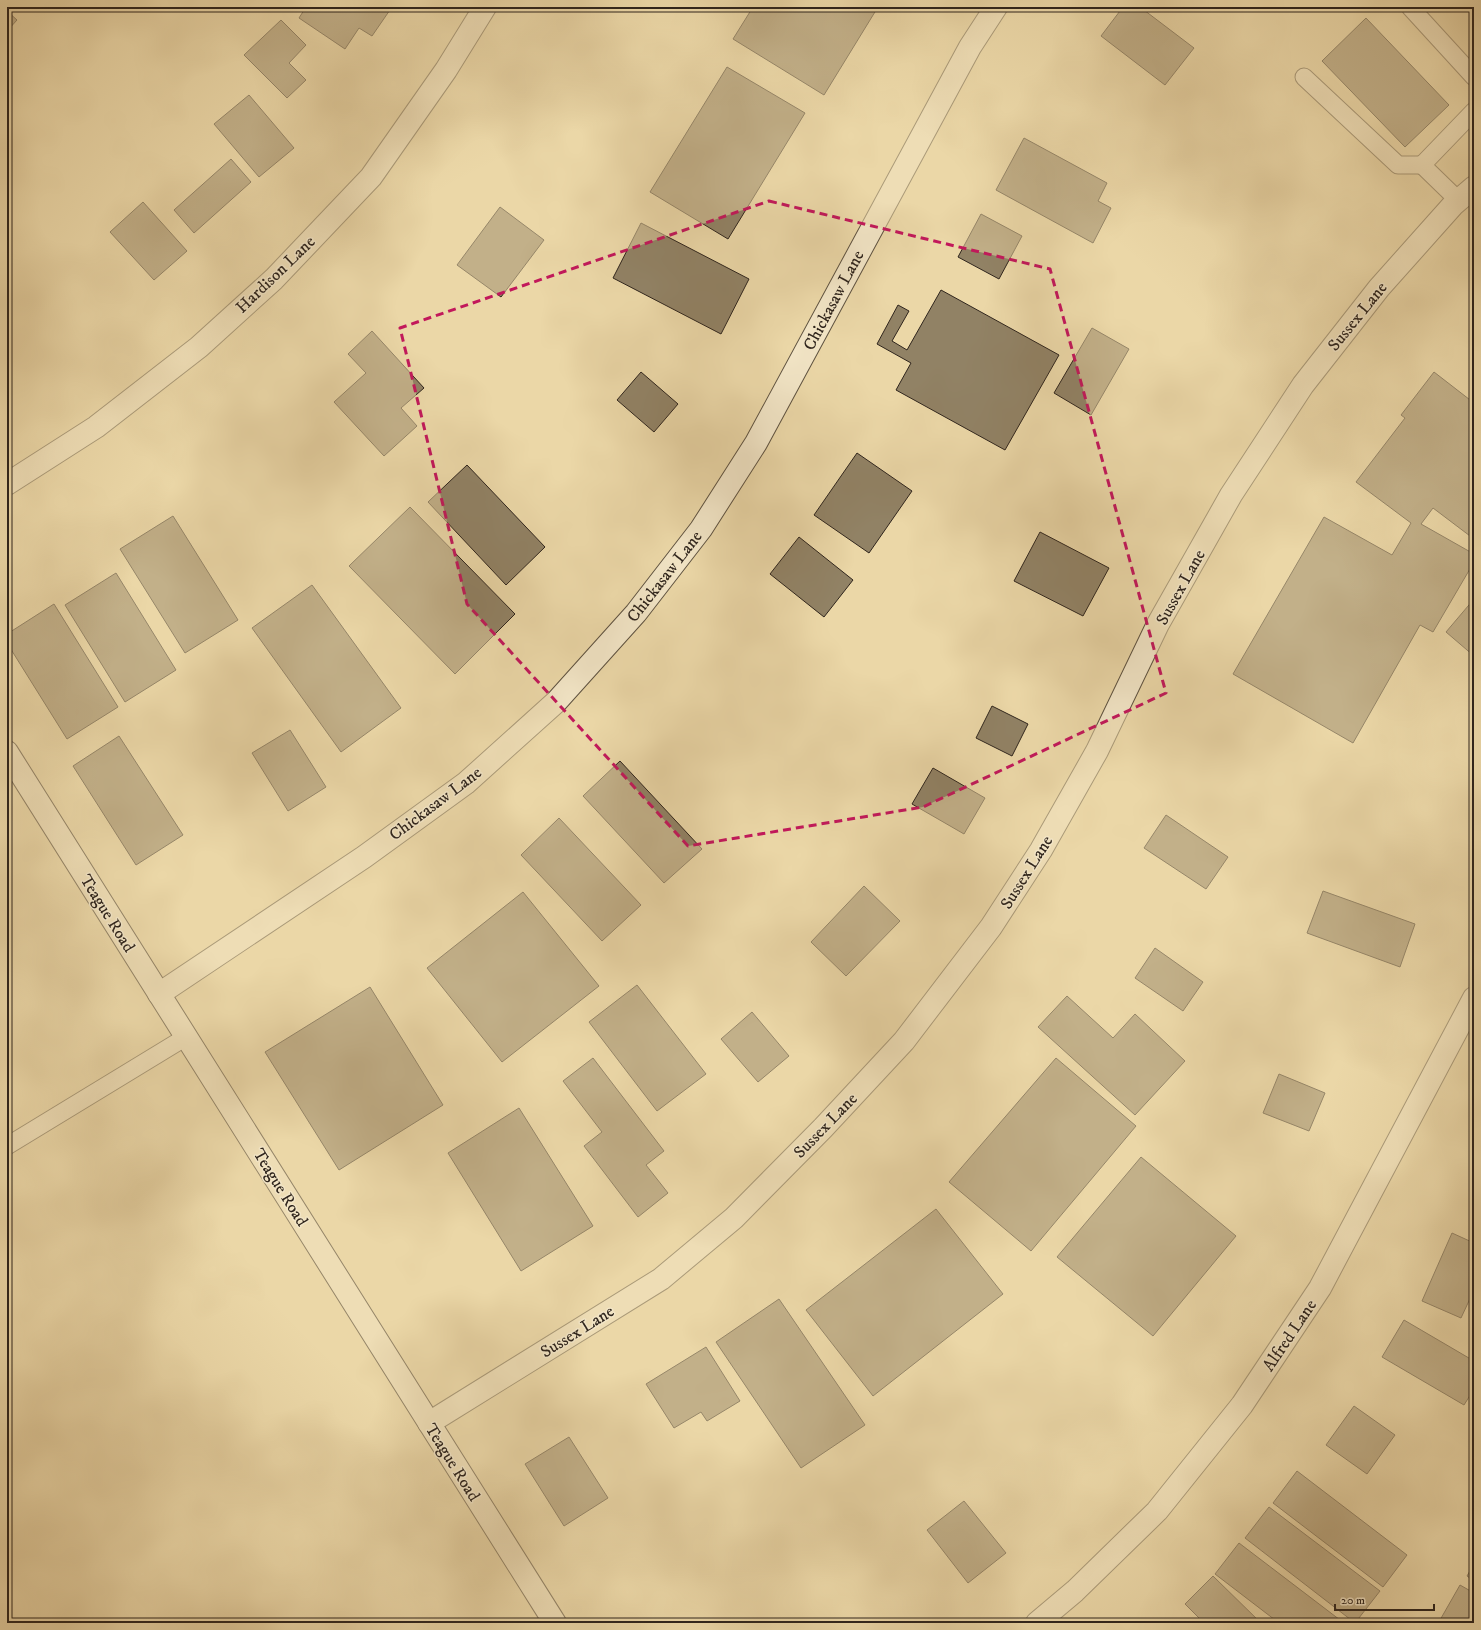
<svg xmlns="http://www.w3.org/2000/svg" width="1481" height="1630" font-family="'IM FELL DW Pica',serif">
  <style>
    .building { fill: #918265; stroke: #2f251d }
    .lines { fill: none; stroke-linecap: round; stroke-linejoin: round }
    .lane-casing { stroke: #5e5240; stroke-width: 19 }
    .street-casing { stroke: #5e5240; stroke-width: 24 }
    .secondary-casing { stroke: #2f251d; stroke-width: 24 }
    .lane { stroke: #f2e5c6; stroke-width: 17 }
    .street { stroke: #f2e5c6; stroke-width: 22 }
    .secondary { stroke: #f2e5c6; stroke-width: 22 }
    .marked { fill: none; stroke: #c2185b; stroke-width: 3; stroke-dasharray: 8 5; stroke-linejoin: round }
    .labels { text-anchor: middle; stroke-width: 3; stroke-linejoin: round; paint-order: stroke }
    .street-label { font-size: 17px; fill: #2f251d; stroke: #f2e5c6 }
  </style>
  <rect width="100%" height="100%" fill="#ebd7a7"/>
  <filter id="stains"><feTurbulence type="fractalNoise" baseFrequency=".005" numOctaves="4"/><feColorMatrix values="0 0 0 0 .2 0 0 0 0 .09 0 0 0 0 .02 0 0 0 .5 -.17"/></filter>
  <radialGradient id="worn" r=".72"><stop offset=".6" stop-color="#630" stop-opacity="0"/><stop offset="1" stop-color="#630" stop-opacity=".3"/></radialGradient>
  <g class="building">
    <polygon points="306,7 392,7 372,36 359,28 345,49 299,18"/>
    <polygon points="753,7 878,7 824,95 733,39"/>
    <polygon points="1123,7 1140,7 1194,48 1165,85 1101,36"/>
    <polygon points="7,11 17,20 7,31"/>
    <polygon points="1366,18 1449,105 1405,147 1322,61"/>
    <polygon points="281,20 306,45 289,63 306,80 287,98 244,55"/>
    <polygon points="727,67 805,113 728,239 650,192"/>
    <polygon points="249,95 294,148 259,177 214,124"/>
    <polygon points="1024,138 1107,183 1098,201 1111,208 1093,243 996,190"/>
    <polygon points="231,159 251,182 194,233 174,210"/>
    <polygon points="143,202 187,251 154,280 110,232"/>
    <polygon points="500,207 544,240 501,297 457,265"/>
    <polygon points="981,214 1022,236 999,279 958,257"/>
    <polygon points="641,223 749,279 721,334 613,278"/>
    <polygon points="941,290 1059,355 1005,450 896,390 911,363 877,344 898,305 909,311 892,341 907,350"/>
    <polygon points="1092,328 1129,349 1091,415 1054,393"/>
    <polygon points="372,331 424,388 401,408 417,426 384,456 334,402 366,373 348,354"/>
    <polygon points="641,372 678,404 654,432 617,400"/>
    <polygon points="1434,372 1474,403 1474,539 1433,508 1421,524 1474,554 1474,562 1433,632 1420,625 1353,743 1233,674 1324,517 1392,555 1411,523 1356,482 1405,418 1401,415"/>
    <polygon points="857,453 912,491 869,553 814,515"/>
    <polygon points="467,465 545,547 506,585 428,502"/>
    <polygon points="410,507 515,614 455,674 349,566"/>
    <polygon points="173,516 238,620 185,653 120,549"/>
    <polygon points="1040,532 1109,568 1083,616 1014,581"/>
    <polygon points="799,537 853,580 824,617 770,574"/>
    <polygon points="116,573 176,670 125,702 65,605"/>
    <polygon points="312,585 401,708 341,752 252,628"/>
    <polygon points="1474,599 1474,656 1446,632"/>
    <polygon points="54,604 118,707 67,739 7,643 7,634"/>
    <polygon points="992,706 1028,724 1012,756 976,738"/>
    <polygon points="290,730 326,787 288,811 252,753"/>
    <polygon points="119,736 183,835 136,865 73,766"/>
    <polygon points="620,761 702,849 664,883 583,796"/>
    <polygon points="933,768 985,798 964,834 912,804"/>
    <polygon points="1166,815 1228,857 1206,889 1144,848"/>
    <polygon points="559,818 641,905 602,941 521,855"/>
    <polygon points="864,886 900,921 846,976 811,942"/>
    <polygon points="1323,891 1415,924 1400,967 1307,933"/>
    <polygon points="523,892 599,986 502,1062 427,968"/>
    <polygon points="1155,948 1203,982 1183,1011 1135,978"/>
    <polygon points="637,985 706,1074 657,1111 589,1022"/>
    <polygon points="370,987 443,1105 339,1170 265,1052"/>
    <polygon points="1067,996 1113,1038 1135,1014 1185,1061 1135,1115 1038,1027"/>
    <polygon points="752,1012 789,1056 758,1082 721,1039"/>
    <polygon points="593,1058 664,1151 646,1165 668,1193 638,1217 584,1146 602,1132 563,1081"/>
    <polygon points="1056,1058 1136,1126 1031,1251 949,1182"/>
    <polygon points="1279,1074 1325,1093 1309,1131 1263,1113"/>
    <polygon points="519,1108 593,1226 521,1271 448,1153"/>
    <polygon points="1141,1157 1236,1236 1153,1336 1057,1257"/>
    <polygon points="936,1209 1003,1294 873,1396 806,1310"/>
    <polygon points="1452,1233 1474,1243 1474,1290 1461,1318 1422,1301"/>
    <polygon points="779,1299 865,1425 801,1468 716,1342"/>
    <polygon points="1404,1320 1474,1361 1474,1389 1464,1405 1382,1357"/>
    <polygon points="706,1347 740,1401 707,1421 701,1412 674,1428 646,1384"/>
    <polygon points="1354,1406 1395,1435 1367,1474 1326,1445"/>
    <polygon points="569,1437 608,1498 564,1526 525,1464"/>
    <polygon points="1297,1471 1407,1555 1383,1587 1273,1503"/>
    <polygon points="964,1501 1006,1553 968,1583 927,1530"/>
    <polygon points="1269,1507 1380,1591 1355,1623 1245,1538"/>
    <polygon points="1239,1543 1344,1623 1279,1623 1215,1574"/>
    <polygon points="1474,1564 1474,1581 1467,1576"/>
    <polygon points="1213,1576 1261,1623 1204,1623 1185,1604"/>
    <polygon points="1460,1585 1474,1593 1474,1623 1444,1623 1440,1620"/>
  </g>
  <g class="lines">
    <defs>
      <g id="lane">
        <polyline points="1410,7 1474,77"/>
        <polyline points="1304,77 1398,165 1422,165"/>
        <polyline points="1458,200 1422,165 1474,111"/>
        <polyline points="7,1146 186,1037"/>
      </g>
      <g id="street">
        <polyline points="7,484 96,427 199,347 274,279 371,177 446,70 485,7"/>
        <polyline points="159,994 364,857 466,783 556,702 636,613 701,529 756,443 970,47 996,7"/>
        <polyline points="429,1423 661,1279 734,1218 823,1128 904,1041 991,927 1041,850 1097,751 1158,624 1231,495 1303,385 1379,288 1453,205 1474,187"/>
        <polyline points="1037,1623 1075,1591 1157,1511 1242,1405 1320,1288 1474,998"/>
      </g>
      <polyline id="secondary" points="7,752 555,1623"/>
    </defs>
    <use href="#lane" class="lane-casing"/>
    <use href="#street" class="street-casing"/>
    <use href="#secondary" class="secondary-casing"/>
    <use href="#lane" class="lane"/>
    <use href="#street" class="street"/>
    <use href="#secondary" class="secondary"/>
  </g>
  <path d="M0 0H1481V1630H0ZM769 201 1050 269 1166 693 923 807 688 846 467 604 400 328Z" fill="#ebd7a7" fill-opacity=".55" fill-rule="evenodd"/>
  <path class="marked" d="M769 201 1050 269 1166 693 923 807 688 846 467 604 400 328Z"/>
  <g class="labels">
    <g class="street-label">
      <text transform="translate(275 274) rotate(-44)" y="6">Hardison Lane</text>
      <text transform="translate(833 300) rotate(-62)" y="6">Chickasaw Lane</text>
      <text transform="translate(1357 316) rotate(-51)" y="6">Sussex Lane</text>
      <text transform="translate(664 576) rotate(-52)" y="6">Chickasaw Lane</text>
      <text transform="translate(1180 587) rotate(-61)" y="6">Sussex Lane</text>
      <text transform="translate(435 803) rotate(-37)" y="6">Chickasaw Lane</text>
      <text transform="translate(1026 872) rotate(-58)" y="6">Sussex Lane</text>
      <text transform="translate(108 913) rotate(58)" y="6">Teague Road</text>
      <text transform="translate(825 1125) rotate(-46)" y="6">Sussex Lane</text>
      <text transform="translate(281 1187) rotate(58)" y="6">Teague Road</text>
      <text transform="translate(577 1331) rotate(-32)" y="6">Sussex Lane</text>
      <text transform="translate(1289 1335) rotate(-56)" y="6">Alfred Lane</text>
      <text transform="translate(453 1462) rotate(58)" y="6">Teague Road</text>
    </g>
  </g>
  <rect width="1481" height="1630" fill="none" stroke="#ebd7a7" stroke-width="24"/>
  <rect x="8" y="8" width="1465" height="1614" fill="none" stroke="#2f251d" stroke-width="2"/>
  <rect x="12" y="12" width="1457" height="1606" fill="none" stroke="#2f251d"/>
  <path d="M1335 1604v6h99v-6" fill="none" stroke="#2f251d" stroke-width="2"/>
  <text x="1341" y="1604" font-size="12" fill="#2f251d" stroke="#f2e5c6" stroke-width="3" paint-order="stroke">20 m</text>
  <rect width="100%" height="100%" filter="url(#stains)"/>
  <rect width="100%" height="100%" fill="url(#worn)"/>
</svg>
